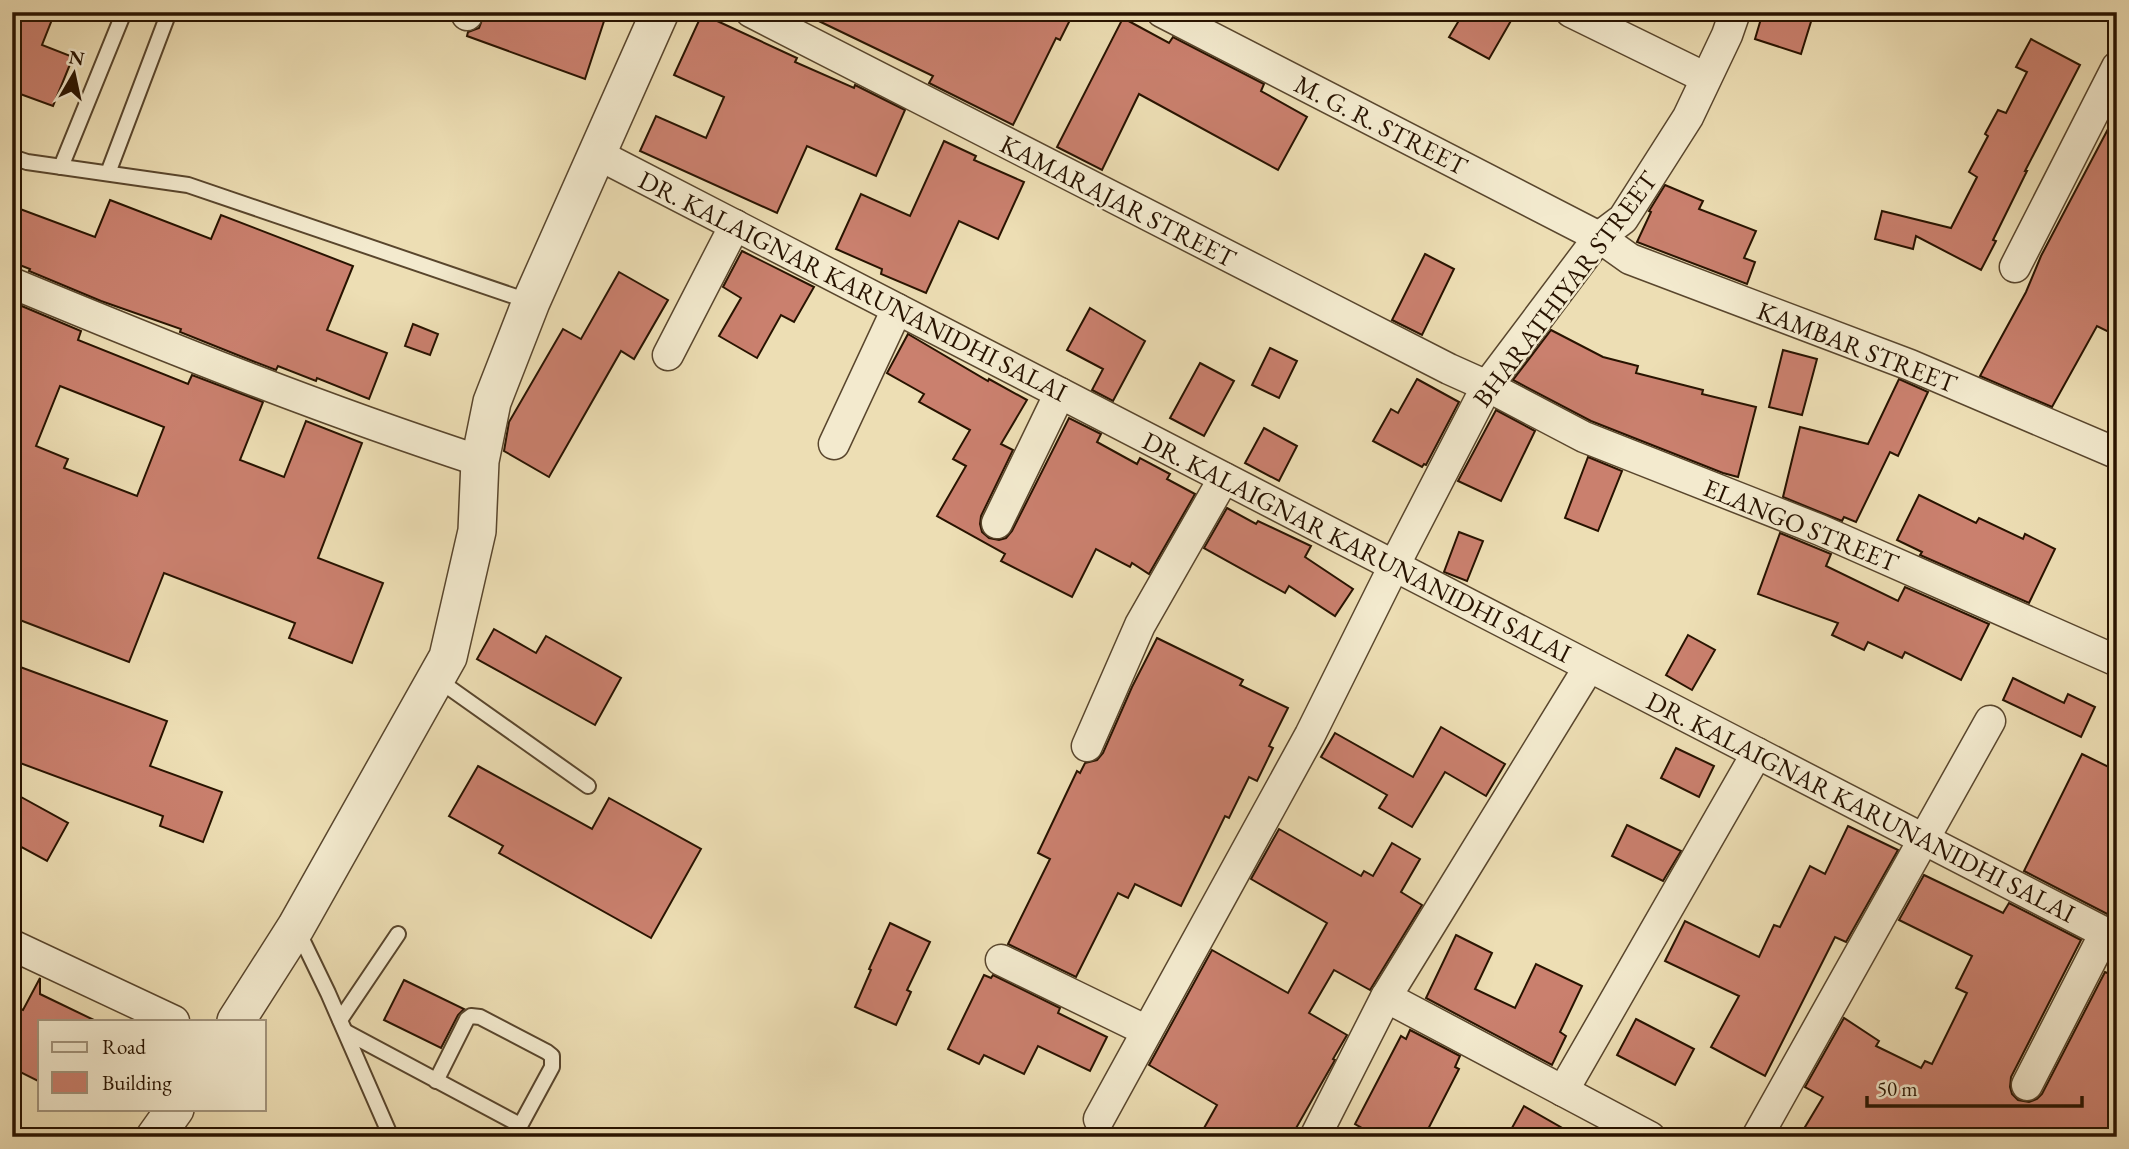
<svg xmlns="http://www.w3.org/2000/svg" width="2129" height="1149" font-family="'EB Garamond',serif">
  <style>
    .building { fill: #ca806e; stroke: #281300; stroke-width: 2; fill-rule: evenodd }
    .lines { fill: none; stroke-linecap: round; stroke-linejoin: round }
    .service-casing { stroke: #59462d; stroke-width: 18 }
    .minor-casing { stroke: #59462d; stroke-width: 33 }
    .tertiary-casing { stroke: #59462d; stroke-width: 40 }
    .service { stroke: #f3eace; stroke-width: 14 }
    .minor { stroke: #f3eace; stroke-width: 30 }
    .tertiary { stroke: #f3eace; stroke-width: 37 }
    .labels { text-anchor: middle; stroke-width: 5; stroke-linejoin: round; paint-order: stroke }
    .street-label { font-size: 26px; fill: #281300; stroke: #f3eace }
  </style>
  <rect width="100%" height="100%" fill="#eddeb4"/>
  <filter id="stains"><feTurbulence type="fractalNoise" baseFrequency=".00286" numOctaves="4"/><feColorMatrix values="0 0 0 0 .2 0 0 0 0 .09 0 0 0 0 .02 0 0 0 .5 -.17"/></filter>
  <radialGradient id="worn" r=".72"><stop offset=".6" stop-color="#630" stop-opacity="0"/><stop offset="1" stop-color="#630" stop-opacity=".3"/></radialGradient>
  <g class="building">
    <polygon points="12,12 55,12 42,45 73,57 53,106 12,91"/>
    <polygon points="485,12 607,12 585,79 467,36 468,32 479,28"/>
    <polygon points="800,12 1074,12 1060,40 1056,38 1013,125 929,83 933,76"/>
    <polygon points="1464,12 1516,12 1489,59 1449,37"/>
    <polygon points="1763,12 1814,12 1801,54 1755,39"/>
    <polygon points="702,14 797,58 795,62 854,88 855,85 905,110 876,176 807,146 777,213 640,151 656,116 706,138 724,97 674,75"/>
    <polygon points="1123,18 1169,43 1173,37 1264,84 1261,91 1307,117 1278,170 1139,94 1102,170 1057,147"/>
    <polygon points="2031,39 2080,65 2025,171 2027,171 1993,240 1996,241 1981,270 1916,236 1913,249 1875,239 1882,211 1951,228 1977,177 1969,172 1988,136 1985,134 1998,110 2006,113 2027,72 2016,67"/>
    <polygon points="2117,112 2117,336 2097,326 2052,407 1980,376 2026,292 2041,256"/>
    <polygon points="944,141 976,156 974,160 1024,182 998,239 959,221 926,293 881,274 882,269 836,249 861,194 910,216"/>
    <polygon points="1665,185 1703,201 1699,209 1756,231 1744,258 1755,262 1747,284 1637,242 1651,212 1649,211"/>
    <polygon points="110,200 211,239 221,215 353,266 327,330 387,353 369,399 317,378 316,381 278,366 276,370 250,360 180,332 181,329 101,301 29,271 30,269 12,262 12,206 95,237"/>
    <polygon points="742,251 814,287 794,322 781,315 757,358 719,336 741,298 723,287"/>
    <polygon points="1425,254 1454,269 1422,335 1392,320"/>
    <polygon points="619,272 668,300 634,359 621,351 549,477 504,451 509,422 563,329 581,339"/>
    <path d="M17 304 81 331 78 340 188 384 192 375 263 402 240 460 284 477 306 421 362 443 318 558 383 583 352 663 289 638 295 623 164 573 129 662 12 617V315ZM60 386 164 427 137 496 64 468 68 459 36 446Z"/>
    <polygon points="1090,308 1145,341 1113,401 1092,390 1103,369 1067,350"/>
    <polygon points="413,324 438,334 430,355 405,346"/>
    <polygon points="1551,330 1603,357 1638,366 1636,373 1703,390 1702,394 1756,407 1738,477 1723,473 1591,421 1513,380"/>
    <polygon points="908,334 988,381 989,379 1027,400 1001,444 1013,450 981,516 980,524 982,532 989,538 999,540 1006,538 1012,531 1069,418 1101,434 1097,442 1137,464 1140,458 1170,474 1167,479 1195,494 1149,574 1132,563 1130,567 1096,549 1072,597 1001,561 1005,554 937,516 966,466 953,459 970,430 919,402 924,394 887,373"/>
    <polygon points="1270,348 1297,361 1279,398 1252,385"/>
    <polygon points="1783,350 1817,359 1802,415 1769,407"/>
    <polygon points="1200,363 1234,381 1204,436 1170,418"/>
    <polygon points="1417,379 1459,402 1426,465 1424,464 1422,467 1373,441 1391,409 1398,413"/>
    <polygon points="1899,379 1928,392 1898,456 1890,452 1856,522 1844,517 1842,521 1783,497 1800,427 1868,444"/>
    <polygon points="1496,410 1535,431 1501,501 1458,481"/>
    <polygon points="1264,428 1297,446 1279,481 1245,463"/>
    <polygon points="1588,457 1622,471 1598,531 1565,518"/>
    <polygon points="1919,495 1976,523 1979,518 2023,539 2025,534 2055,549 2029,603 1920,555 1922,552 1897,540"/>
    <polygon points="1227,508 1256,524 1258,521 1311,546 1305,557 1353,589 1335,616 1289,586 1285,593 1204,548"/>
    <polygon points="1459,532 1483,541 1467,581 1444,572"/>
    <polygon points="1780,533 1831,554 1826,566 1898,601 1905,587 1989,624 1961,680 1905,652 1902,658 1868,642 1864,650 1832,635 1838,623 1758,594"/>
    <polygon points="494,629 536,653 546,636 621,678 595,725 477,659"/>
    <polygon points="1688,635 1715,650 1692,690 1666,675"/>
    <polygon points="1157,638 1243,680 1240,685 1288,708 1269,746 1273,748 1257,781 1249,777 1229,818 1225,816 1181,906 1135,884 1128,898 1118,893 1076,977 1008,944 1050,859 1038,853 1058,811 1077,771 1080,773 1085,763 1097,760 1103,753 1132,687"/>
    <polygon points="12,664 167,721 150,766 222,792 203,842 160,826 163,816 12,760"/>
    <polygon points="2013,678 2064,703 2068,694 2095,707 2081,737 2003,700"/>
    <polygon points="1441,727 1505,764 1486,796 1445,772 1412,827 1379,808 1387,795 1321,757 1335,733 1413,777"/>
    <polygon points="1676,748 1714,766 1699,797 1661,778"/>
    <polygon points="2082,754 2117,771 2117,919 2024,871"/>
    <polygon points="478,766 592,829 609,798 701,849 651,938 499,853 503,846 449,816"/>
    <polygon points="12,792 68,823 47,861 12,842"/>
    <polygon points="1627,825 1681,851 1663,881 1612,856"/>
    <polygon points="1848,826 1898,850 1846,942 1835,937 1765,1076 1711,1047 1739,996 1665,961 1685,921 1759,957 1774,925 1780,927 1810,866 1825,874"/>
    <polygon points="1279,829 1361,876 1364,871 1373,876 1392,843 1420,859 1401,892 1422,905 1370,990 1334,970 1309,1013 1347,1035 1333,1059 1335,1060 1328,1072 1291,1137 1199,1137 1217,1105 1149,1065 1212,950 1288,993 1327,923 1251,879"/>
    <polygon points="1924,875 2003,913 2009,903 2081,940 2011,1077 2010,1087 2012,1094 2018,1100 2029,1102 2037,1099 2042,1094 2105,972 2117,977 2117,1137 1799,1137 1823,1097 1805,1087 1844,1018 1879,1041 1876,1046 1921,1068 1925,1061 1932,1064 1967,993 1956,988 1972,956 1899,920"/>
    <polygon points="890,923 930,942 907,990 911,992 896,1025 855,1007 871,970 869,969"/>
    <polygon points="1456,935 1492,953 1475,989 1515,1008 1536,964 1582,986 1560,1032 1566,1036 1552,1065 1426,998"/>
    <polygon points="984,975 991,978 993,975 1060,1008 1058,1013 1107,1037 1090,1071 1038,1046 1024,1074 984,1055 979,1064 948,1049"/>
    <polygon points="40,978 40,994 96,1021 40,1021 40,1082 12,1068 12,1005 23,1010"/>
    <polygon points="404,980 464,1009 458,1015 441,1048 384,1020"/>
    <polygon points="1636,1019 1694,1049 1675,1085 1617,1055"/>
    <polygon points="1410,1030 1460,1056 1455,1067 1459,1069 1424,1137 1378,1137 1355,1124 1401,1036 1406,1039"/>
    <polygon points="1524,1106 1578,1137 1507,1137"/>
  </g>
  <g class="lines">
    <defs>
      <g id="service">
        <polyline points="12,157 27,162 188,185 531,302"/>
        <polyline points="61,167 124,12"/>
        <polyline points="108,173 169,12"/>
        <polyline points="437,679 588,786"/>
        <polyline points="298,931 328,993 391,1137"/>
        <polyline points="340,1020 398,934"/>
        <polyline points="346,1032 520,1125"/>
        <polyline points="436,1081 467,1019 471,1016 480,1017 547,1052 552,1056 552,1067 514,1137"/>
      </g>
      <g id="minor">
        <polyline points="751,12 1449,369 1487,386 1584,437 1820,530 2117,661"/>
        <polyline points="1162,12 1599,237 1630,259 1910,365 2116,453"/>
        <polyline points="1571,12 1706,78"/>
        <polyline points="467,15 468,12"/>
        <polyline points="597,154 2117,939"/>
        <polyline points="2015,267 2117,67"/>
        <path d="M12 283C166 347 321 409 480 461"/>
        <polyline points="668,355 735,225"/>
        <polyline points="834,444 897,309"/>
        <polyline points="997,523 1060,393"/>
        <polyline points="1087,746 1140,625 1224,478"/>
        <polyline points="12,945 174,1021"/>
        <polyline points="1001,960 1147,1031"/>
        <polyline points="1386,997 1589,667"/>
        <polyline points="2027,1085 2105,933"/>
        <polyline points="1563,1091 1757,753"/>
        <polyline points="1099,1119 1310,735 1394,566 1487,386 1599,237 1623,219 1688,117 1727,35 1735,12"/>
        <polyline points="1315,1137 1386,997 1650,1137"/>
        <polyline points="1757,1137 1990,721"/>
      </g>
      <g id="tertiary">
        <polyline points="236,1021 296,927 448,657 477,531 480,461 492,402 531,302 660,12"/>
        <polyline points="155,1137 175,1109"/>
      </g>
    </defs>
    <use href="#service" class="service-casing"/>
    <use href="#minor" class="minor-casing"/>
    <use href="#tertiary" class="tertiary-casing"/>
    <use href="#service" class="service"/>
    <use href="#minor" class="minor"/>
    <use href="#tertiary" class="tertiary"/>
  </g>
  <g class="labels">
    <g class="street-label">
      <text transform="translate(1381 125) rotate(27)" y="9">M. G. R. STREET</text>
      <text transform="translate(1118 201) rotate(27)" y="9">KAMARAJAR STREET</text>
      <text transform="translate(853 286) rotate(27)" y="9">DR. KALAIGNAR KARUNANIDHI SALAI</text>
      <text transform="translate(1565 289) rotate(-53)" y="9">BHARATHIYAR STREET</text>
      <text transform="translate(1857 347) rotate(21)" y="9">KAMBAR STREET</text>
      <text transform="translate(1801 525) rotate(22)" y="9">ELANGO STREET</text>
      <text transform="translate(1357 547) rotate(27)" y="9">DR. KALAIGNAR KARUNANIDHI SALAI</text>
      <text transform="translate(1861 807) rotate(27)" y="9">DR. KALAIGNAR KARUNANIDHI SALAI</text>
    </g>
  </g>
  <rect width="2129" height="1149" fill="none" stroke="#eddeb4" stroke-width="42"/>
  <rect x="14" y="14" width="2101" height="1121" fill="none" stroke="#281300" stroke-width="3.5"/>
  <rect x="21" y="21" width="2087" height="1107" fill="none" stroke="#281300" stroke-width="2"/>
  <rect x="38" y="1020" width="228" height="91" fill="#f3eace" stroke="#a2947c" stroke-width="2"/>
  <rect x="52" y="1042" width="35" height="10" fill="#f3eace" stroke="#a2947c" stroke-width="2"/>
  <text x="102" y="1054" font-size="21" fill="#281300">Road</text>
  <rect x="52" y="1072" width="35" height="21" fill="#ca806e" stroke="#a2947c" stroke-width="2"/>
  <text x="102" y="1090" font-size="21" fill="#281300">Building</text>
  <g transform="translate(74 74) rotate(9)" stroke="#f3eace" stroke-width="5" paint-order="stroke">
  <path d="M0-5L12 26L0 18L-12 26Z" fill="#281300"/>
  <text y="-10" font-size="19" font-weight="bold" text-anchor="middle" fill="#281300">N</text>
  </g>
  <path d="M1867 1096v10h215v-10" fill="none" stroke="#281300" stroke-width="3.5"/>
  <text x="1877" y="1096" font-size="21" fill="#281300" stroke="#f3eace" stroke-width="5" paint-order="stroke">50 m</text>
  <rect width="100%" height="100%" filter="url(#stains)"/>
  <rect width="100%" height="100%" fill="url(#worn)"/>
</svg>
